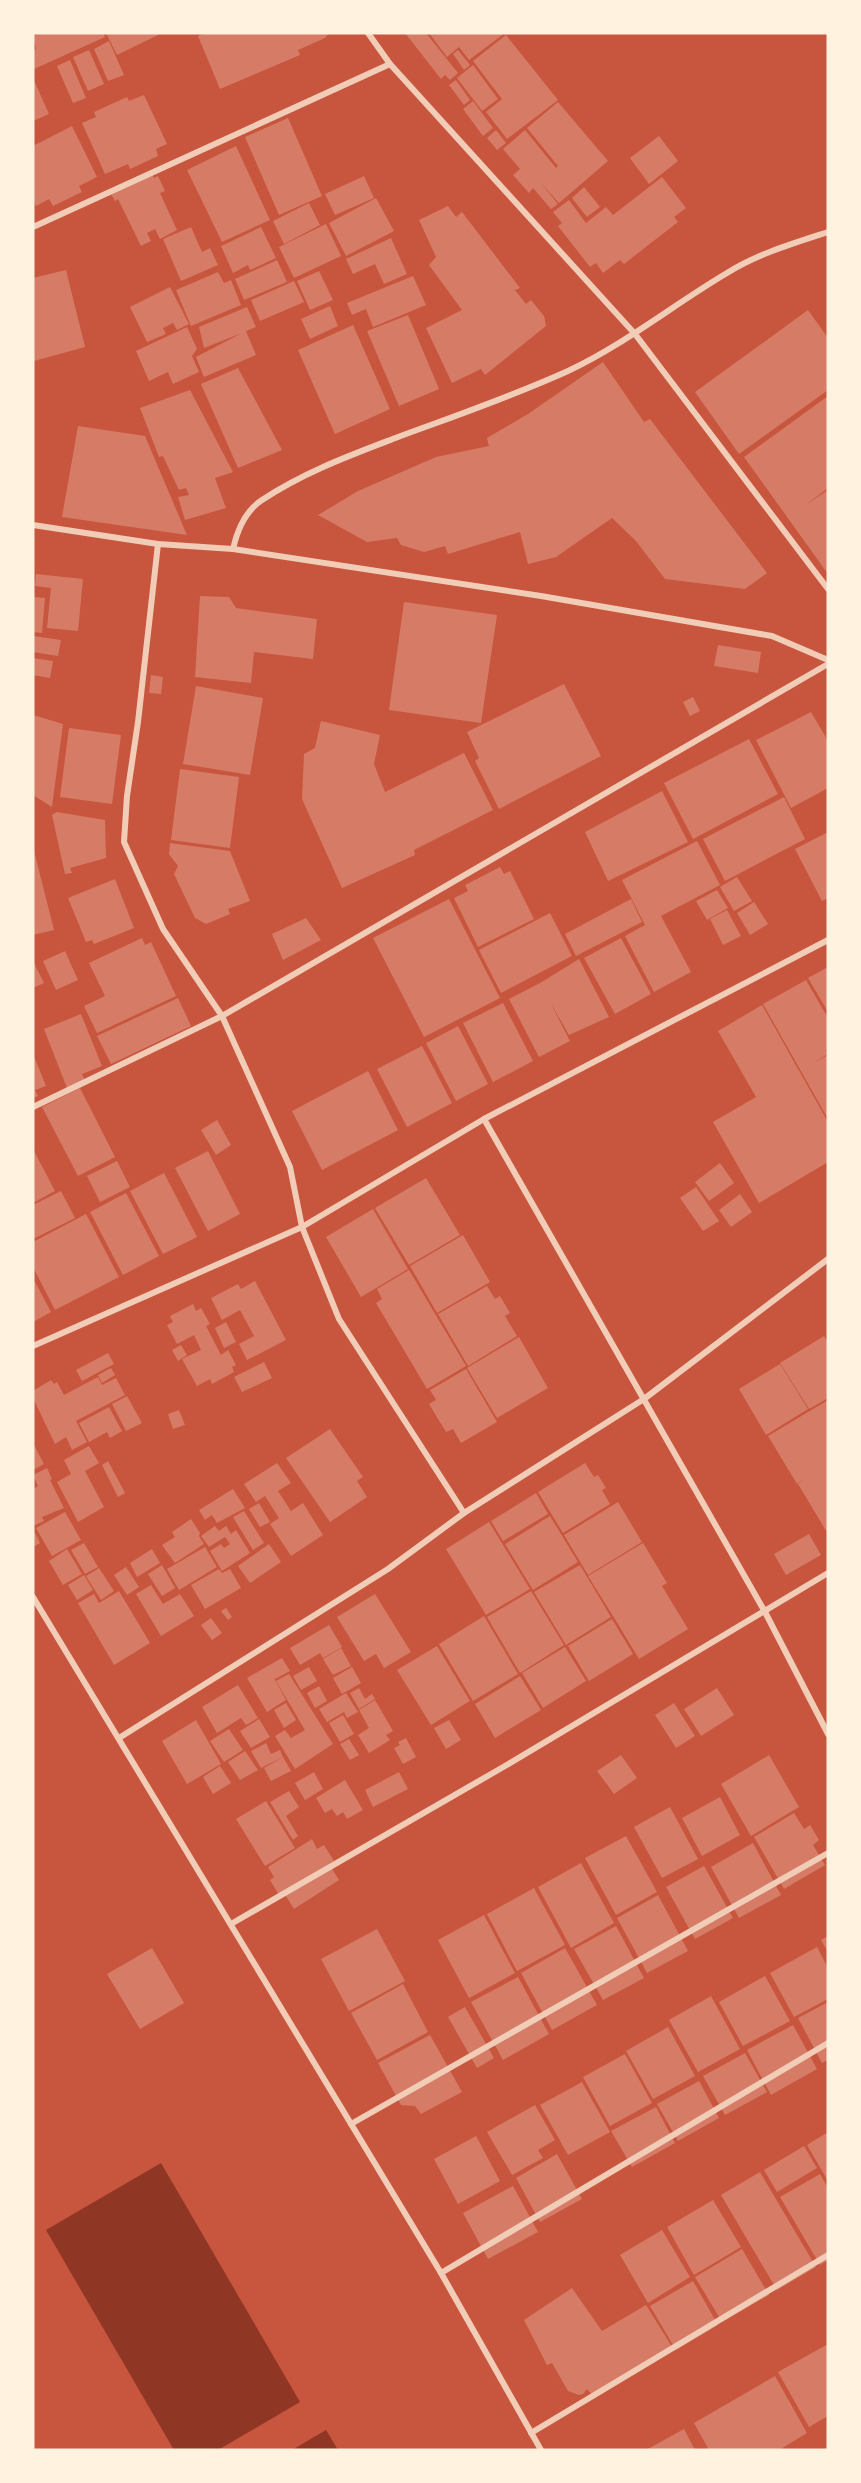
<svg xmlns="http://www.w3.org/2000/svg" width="861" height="2483" font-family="'IBM Plex Serif',serif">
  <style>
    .water { fill: #8f3625 }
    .building { fill: #d67c66 }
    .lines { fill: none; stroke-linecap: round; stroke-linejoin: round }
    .minor { stroke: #f1ccb7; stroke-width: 6 }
  </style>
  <rect width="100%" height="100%" fill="#c8553d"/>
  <g class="water">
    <polygon points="161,2163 300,2402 218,2450 174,2450 46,2230"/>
    <polygon points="326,2430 338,2450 292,2450"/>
  </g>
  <g class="building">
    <polygon points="39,33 103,33 105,37 34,69 33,50 36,49 33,36"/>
    <polygon points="106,33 162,33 117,55"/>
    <polygon points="204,33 329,33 325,38 298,50 300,55 220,89 198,36"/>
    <polygon points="405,33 426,33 458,73 450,80 445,75 441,79"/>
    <polygon points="429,33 505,33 469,60 459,47 447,57"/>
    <polygon points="506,35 558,100 507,139 486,112 502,99 473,61"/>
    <polygon points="109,41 124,75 108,81 94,49"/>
    <polygon points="89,50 104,84 88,91 73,57"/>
    <polygon points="458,50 470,65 464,70 453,54"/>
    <polygon points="70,60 86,98 73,103 57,66"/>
    <polygon points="473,65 498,99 482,111 457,78"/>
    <polygon points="33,78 49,114 33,121"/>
    <polygon points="456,80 470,100 464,105 449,85"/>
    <polygon points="144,95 167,144 156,149 158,156 130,169 128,164 105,174 82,123 96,117 94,112 127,97 129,101"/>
    <polygon points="473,101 493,128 483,136 463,109"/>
    <polygon points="558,102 608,161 559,203 540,182 558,204 551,209 533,188 529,193 513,175 520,169 503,149 525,130 556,168 558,166 527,128"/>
    <polygon points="288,118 322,196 279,215 245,137"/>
    <polygon points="72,126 97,177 79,186 82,192 53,206 49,199 36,206 33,199 33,146"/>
    <polygon points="496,130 506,143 497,150 487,138"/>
    <polygon points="659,136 678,161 649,184 630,158"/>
    <polygon points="236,146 270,220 222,242 187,170"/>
    <polygon points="152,174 154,178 158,176 165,191 160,193 177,230 160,239 155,229 147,233 151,241 141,246 118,199 115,201 111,194"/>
    <polygon points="364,176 374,198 335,215 325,194"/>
    <polygon points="662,177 686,208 674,217 678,222 624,264 620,260 603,273 596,263 590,267 558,226 562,223 553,212 569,200 586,223 606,207 613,215"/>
    <polygon points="584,187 600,207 587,217 572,198"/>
    <polygon points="376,198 394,231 346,256 329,223"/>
    <polygon points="309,203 320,225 284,244 273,221"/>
    <polygon points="448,206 456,217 462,212 520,288 515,290 526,304 531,300 544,316 546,326 485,375 481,369 452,383 426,328 462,310 429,265 436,257 419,220"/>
    <polygon points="326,224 341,256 294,278 279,247"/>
    <polygon points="191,227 202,252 210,248 218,265 181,281 163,239"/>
    <polygon points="261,227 276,258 250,270 248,265 233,273 221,246"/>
    <polygon points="391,238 407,274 384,284 375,264 353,274 346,259"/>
    <polygon points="277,260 287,282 244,300 235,279"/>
    <polygon points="66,270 85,347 34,361 33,278"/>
    <polygon points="319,271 333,300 310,310 297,281"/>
    <polygon points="218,272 224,283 231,280 241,305 191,326 176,290"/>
    <polygon points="413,276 426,305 373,327 366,309 352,315 347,303"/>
    <polygon points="294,281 304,302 260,321 251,300"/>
    <polygon points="170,287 189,324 177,330 173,323 163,328 166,334 147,342 130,307"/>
    <polygon points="330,306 338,326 310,339 301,319"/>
    <polygon points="247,307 256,327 246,331 256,355 204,377 196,357 242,333 204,348 199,327"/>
    <polygon points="808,310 828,338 828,390 739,454 695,392"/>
    <polygon points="408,315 439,389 399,406 367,331"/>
    <polygon points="353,325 390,409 335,434 298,350"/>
    <polygon points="187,327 197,349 192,356 199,372 173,384 168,372 149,381 136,351"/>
    <polygon points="603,362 644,422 650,419 767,573 745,589 665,579 636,541 612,518 556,557 528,564 520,532 448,554 445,546 424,552 401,545 397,538 367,542 318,515 358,491 436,457 489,446 487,438 528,414"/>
    <polygon points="238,368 282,450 238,468 201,384"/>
    <polygon points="190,390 233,472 215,478 226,508 185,520 178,497 189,495 186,488 179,490 163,456 159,457 140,408"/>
    <polygon points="828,396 828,488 804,506 828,490 828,574 744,457"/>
    <polygon points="78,426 145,436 187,535 62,517"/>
    <polygon points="36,574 83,579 78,631 47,628 51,588 35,586"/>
    <polygon points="200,596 229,597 236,608 317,619 313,659 254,652 251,683 195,677"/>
    <polygon points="33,597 45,598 42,633 33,632"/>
    <polygon points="404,602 497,615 481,723 389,710"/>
    <polygon points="33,636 61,640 58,656 33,652"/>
    <polygon points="718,645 761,652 758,673 714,666"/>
    <polygon points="33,658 53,661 50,678 33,675"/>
    <polygon points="151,675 163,677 161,694 149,693"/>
    <polygon points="564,684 601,756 499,809 475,761 479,758 467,732"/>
    <polygon points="196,686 263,698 250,775 183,764"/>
    <polygon points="693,697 700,711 690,716 683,702"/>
    <polygon points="811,712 828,741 828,788 791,808 756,740"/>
    <polygon points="33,715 63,724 52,807 33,795"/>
    <polygon points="321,721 380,735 374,764 385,792 464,753 493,810 414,850 415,855 342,888 302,799 304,754 315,748"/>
    <polygon points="69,728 121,735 112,804 60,797"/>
    <polygon points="749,739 778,794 693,839 664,783"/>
    <polygon points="180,769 239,777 230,848 171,840"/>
    <polygon points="662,791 688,842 608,881 585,832"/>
    <polygon points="784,797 805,839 725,881 703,839"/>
    <polygon points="57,812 105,820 106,858 70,868 72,873 65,874 52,815"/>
    <polygon points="828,832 828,898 822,901 795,849"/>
    <polygon points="697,841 720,885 661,916 691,972 654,992 625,936 645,925 622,880"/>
    <polygon points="170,843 230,851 250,901 228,909 230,914 206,924 195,918 174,874 178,866 169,854"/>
    <polygon points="33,847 54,930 33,935"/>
    <polygon points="500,867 504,874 510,871 534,919 478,947 454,898 468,891 465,885"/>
    <polygon points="737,877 752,901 734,911 720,887"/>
    <polygon points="115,879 134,928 94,944 92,940 86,942 68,898"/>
    <polygon points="717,890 728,908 707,920 696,901"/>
    <polygon points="449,899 500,998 424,1037 373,938"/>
    <polygon points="631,899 642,922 576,956 565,934"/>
    <polygon points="754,902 768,924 750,935 737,913"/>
    <polygon points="727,910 741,936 723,945 710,919"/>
    <polygon points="550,913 572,956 501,993 479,950"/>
    <polygon points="306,918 321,940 283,960 272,934"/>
    <polygon points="142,938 145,945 151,942 176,996 97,1033 84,1006 105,996 89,963"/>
    <polygon points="621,938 651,994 615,1014 584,958"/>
    <polygon points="65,951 78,980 56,990 43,961"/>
    <polygon points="579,959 609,1017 569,1035 550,1002 570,1041 539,1057 509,999 540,983"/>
    <polygon points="33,961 44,983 33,988"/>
    <polygon points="828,967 828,1012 808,978"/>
    <polygon points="806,980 828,1018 828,1054 813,1063 828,1055 828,1119 763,1004"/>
    <polygon points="178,998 191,1026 111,1064 97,1036"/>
    <polygon points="503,1003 533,1061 493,1082 463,1023"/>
    <polygon points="762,1005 828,1122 828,1162 759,1203 713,1122 756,1097 718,1031"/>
    <polygon points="81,1014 102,1066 82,1074 85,1081 67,1088 44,1029"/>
    <polygon points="458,1026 488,1084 456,1101 426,1043"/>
    <polygon points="422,1046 452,1103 407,1127 377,1069"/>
    <polygon points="33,1054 46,1086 35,1090 38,1096 33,1098"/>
    <polygon points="368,1071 398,1130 322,1170 292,1111"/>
    <polygon points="80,1088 115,1157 78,1176 42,1107"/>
    <polygon points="217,1120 231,1145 216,1155 201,1130"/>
    <polygon points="33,1149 55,1191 33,1203"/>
    <polygon points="208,1151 240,1214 208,1231 175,1168"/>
    <polygon points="117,1161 130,1187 100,1202 87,1176"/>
    <polygon points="720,1163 734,1183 709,1201 695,1182"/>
    <polygon points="164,1173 197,1237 163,1254 130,1191"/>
    <polygon points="426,1178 460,1235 409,1265 375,1208"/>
    <polygon points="696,1187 719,1221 703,1231 680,1198"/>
    <polygon points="61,1191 75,1218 33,1239 33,1205"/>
    <polygon points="126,1193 159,1256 123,1275 90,1212"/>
    <polygon points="740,1194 752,1212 731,1227 719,1210"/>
    <polygon points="373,1209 408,1269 361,1297 326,1237"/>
    <polygon points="86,1214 119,1277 55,1310 33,1267 33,1242"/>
    <polygon points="463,1235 490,1282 437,1313 410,1266"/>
    <polygon points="409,1270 466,1366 427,1389 376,1303 382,1299 377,1289"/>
    <polygon points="33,1278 51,1312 33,1322"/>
    <polygon points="255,1281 286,1340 247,1360 239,1344 254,1336 240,1310 222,1320 211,1298 238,1284 241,1289"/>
    <polygon points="487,1286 495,1299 500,1296 510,1313 505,1316 517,1336 468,1366 438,1314"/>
    <polygon points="193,1304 196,1311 201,1308 210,1324 206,1326 221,1355 228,1350 236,1365 232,1367 234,1372 212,1384 210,1379 197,1386 182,1359 201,1350 194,1335 177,1344 167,1325 173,1322 170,1316"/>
    <polygon points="226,1322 236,1342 224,1348 215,1328"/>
    <polygon points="824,1336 828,1342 828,1398 809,1409 780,1363"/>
    <polygon points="519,1337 548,1388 497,1418 467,1368"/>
    <polygon points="181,1345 187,1355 178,1361 172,1350"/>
    <polygon points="108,1353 114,1364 82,1381 76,1370"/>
    <polygon points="264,1362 272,1378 242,1392 234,1377"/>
    <polygon points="780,1364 808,1409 766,1435 739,1389"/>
    <polygon points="111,1368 115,1375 102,1383 98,1375"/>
    <polygon points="466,1369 497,1422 461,1443 453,1429 446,1432 429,1404 436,1400 430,1390"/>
    <polygon points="98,1377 102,1385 116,1378 125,1395 76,1421 87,1442 72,1450 66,1437 55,1444 33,1398 33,1391 51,1380 54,1384 57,1382 64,1395"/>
    <polygon points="127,1396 142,1423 126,1431 112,1404"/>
    <polygon points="828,1400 828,1534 798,1484 804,1479 797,1484 768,1436"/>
    <polygon points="109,1407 122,1431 110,1438 107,1432 89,1442 79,1423"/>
    <polygon points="179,1410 185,1425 173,1429 168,1414"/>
    <polygon points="330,1429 363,1477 357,1481 367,1497 330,1522 286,1458"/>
    <polygon points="33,1443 44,1464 33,1470"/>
    <polygon points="89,1446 99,1463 85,1471 104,1507 78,1522 57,1482 71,1474 64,1460"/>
    <polygon points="108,1461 125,1493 118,1497 102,1465"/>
    <polygon points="277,1463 291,1483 278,1491 291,1511 303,1503 323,1535 291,1556 270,1524 279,1518 265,1496 256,1502 244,1484"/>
    <polygon points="585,1463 594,1477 598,1475 606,1488 602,1490 610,1504 563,1533 538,1492"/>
    <polygon points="47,1468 52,1479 50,1480 64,1508 42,1517 44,1521 33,1526 33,1485 35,1488 38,1486 33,1475"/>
    <polygon points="233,1489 245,1508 217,1523 212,1515 205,1520 199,1510"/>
    <polygon points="536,1493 548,1514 503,1541 491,1521"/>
    <polygon points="618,1502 642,1542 588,1575 564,1535"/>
    <polygon points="259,1503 270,1522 260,1527 249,1509"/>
    <polygon points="244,1511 264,1543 253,1550 233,1517"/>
    <polygon points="65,1512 81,1540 52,1556 36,1528"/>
    <polygon points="550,1516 578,1562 533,1590 505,1544"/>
    <polygon points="191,1519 200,1533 199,1536 204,1544 175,1563 162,1545 175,1537 172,1532"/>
    <polygon points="489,1522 530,1589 486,1615 446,1549"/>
    <polygon points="215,1526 219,1531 226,1526 231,1534 236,1530 250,1553 222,1571 210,1551 221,1544 224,1548 230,1544 225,1537 209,1547 201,1536"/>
    <polygon points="33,1529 40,1543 33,1547"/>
    <polygon points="809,1534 821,1555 786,1575 774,1554"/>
    <polygon points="84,1543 98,1567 85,1574 71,1550"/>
    <polygon points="643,1543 667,1583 662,1586 688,1629 639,1659 613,1616 647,1595 613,1616 588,1576"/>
    <polygon points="269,1544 281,1562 250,1583 238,1566"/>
    <polygon points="205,1547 217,1567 179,1590 167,1569"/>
    <polygon points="67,1549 82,1574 63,1585 49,1561"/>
    <polygon points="152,1549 160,1563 137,1577 130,1563"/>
    <polygon points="162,1565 175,1588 162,1596 148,1574"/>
    <polygon points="580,1565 611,1617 566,1645 534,1592"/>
    <polygon points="126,1567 139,1587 127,1595 114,1575"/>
    <polygon points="99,1568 114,1591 101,1600 86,1576"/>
    <polygon points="219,1569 222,1573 230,1569 241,1588 205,1609 191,1585"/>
    <polygon points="84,1575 93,1590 77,1600 68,1585"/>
    <polygon points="151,1585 163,1604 180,1594 194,1616 161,1636 136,1594"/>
    <polygon points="119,1591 150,1643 114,1665 78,1603 94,1594 99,1603"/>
    <polygon points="531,1591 564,1645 520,1673 487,1617"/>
    <polygon points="375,1594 411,1652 384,1668 376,1654 364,1661 337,1617"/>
    <polygon points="226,1608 232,1617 228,1620 221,1611"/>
    <polygon points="484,1616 518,1674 473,1701 439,1644"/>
    <polygon points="211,1618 222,1633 212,1640 201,1625"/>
    <polygon points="612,1619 633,1654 589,1681 568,1646"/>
    <polygon points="329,1625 342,1647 323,1658 320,1653 300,1665 290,1648"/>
    <polygon points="437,1646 470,1701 431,1725 397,1670"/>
    <polygon points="565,1647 586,1681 543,1708 522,1673"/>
    <polygon points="341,1648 351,1666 333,1675 323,1659"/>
    <polygon points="282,1658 290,1671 275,1679 273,1676 286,1700 267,1712 247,1678"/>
    <polygon points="309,1667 317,1681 301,1690 293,1676"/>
    <polygon points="352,1667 361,1683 342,1694 333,1678"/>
    <polygon points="289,1674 333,1744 295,1769 275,1736 285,1730 291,1738 305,1730 276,1681"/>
    <polygon points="520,1676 541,1710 495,1738 475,1704"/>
    <polygon points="238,1685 258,1718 246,1725 241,1718 217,1733 202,1707"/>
    <polygon points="319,1686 327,1701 315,1708 307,1693"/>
    <polygon points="359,1688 365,1699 372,1694 375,1699 359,1709 350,1693"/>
    <polygon points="717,1688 734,1715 701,1736 684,1709"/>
    <polygon points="346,1693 358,1712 347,1718 344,1712 327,1722 319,1709"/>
    <polygon points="375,1700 393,1731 386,1735 390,1740 369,1753 358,1735 369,1728 359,1710"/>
    <polygon points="286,1703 296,1720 284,1728 274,1710"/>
    <polygon points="674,1703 695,1736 676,1748 655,1715"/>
    <polygon points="343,1715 354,1734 340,1742 329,1723"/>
    <polygon points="259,1719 270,1737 251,1748 240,1731"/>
    <polygon points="196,1720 221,1764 187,1784 162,1741"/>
    <polygon points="449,1720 461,1740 446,1749 434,1728"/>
    <polygon points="229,1729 243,1750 224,1762 210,1741"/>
    <polygon points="406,1738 416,1757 403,1764 394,1748 400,1745 398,1742"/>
    <polygon points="349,1739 359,1755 350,1760 340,1744"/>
    <polygon points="266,1743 271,1754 280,1750 283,1757 261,1768 251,1751"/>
    <polygon points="245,1751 258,1770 240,1780 228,1762"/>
    <polygon points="621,1755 637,1778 614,1794 597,1771"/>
    <polygon points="769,1755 799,1807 751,1836 721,1784"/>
    <polygon points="283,1757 291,1771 271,1781 264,1768"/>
    <polygon points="220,1766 231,1783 213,1794 203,1777"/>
    <polygon points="314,1772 323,1789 305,1800 295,1783"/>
    <polygon points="399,1772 408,1789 373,1807 365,1790"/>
    <polygon points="345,1780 363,1810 347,1819 343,1812 337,1816 332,1809 325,1813 316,1798"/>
    <polygon points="289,1791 299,1807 286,1816 298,1836 293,1840 270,1802"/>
    <polygon points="720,1797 740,1835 702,1856 682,1818"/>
    <polygon points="266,1801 295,1848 265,1866 236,1819"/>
    <polygon points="670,1807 698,1859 662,1878 634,1827"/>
    <polygon points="794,1813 804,1829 810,1825 819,1840 813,1845 825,1865 784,1889 754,1837"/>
    <polygon points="626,1836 657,1892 616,1915 585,1858"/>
    <polygon points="312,1839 317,1849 324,1845 334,1861 329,1864 339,1880 294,1909 284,1893 279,1895 270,1880 274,1877 268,1867"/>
    <polygon points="753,1843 781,1895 739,1918 711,1867"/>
    <polygon points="581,1863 614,1923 571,1948 538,1887"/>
    <polygon points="704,1866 733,1918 695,1939 666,1887"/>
    <polygon points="534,1888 565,1945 517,1971 487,1914"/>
    <polygon points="658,1895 688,1951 647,1973 617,1918"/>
    <polygon points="484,1915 515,1973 469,1998 438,1940"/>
    <polygon points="616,1926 644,1978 603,2000 574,1949"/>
    <polygon points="377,1929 405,1981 349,2011 321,1959"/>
    <polygon points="828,1936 828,1952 821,1940"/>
    <polygon points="817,1947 828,1968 828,1999 794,2017 770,1973"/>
    <polygon points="152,1948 184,2003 140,2029 107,1974"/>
    <polygon points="565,1948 597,2005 552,2030 521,1973"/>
    <polygon points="765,1976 790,2021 743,2046 719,2002"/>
    <polygon points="518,1977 549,2034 503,2060 471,2002"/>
    <polygon points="403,1984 428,2032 377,2060 351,2013"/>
    <polygon points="711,1996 740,2049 698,2072 669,2020"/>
    <polygon points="828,2002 828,2060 822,2063 798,2018"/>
    <polygon points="465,2007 494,2058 477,2068 448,2017"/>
    <polygon points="793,2025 817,2069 771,2095 747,2050"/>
    <polygon points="668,2027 695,2076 653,2099 626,2051"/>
    <polygon points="430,2035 462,2092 421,2114 415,2106 401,2105 378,2063"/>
    <polygon points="745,2053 767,2092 725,2115 703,2076"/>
    <polygon points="625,2054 652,2103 610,2126 583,2077"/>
    <polygon points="699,2081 719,2118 678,2141 657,2104"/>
    <polygon points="582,2082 610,2132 568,2155 540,2105"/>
    <polygon points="535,2105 555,2140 538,2150 543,2158 512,2175 487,2132"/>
    <polygon points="656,2107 675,2143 632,2167 611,2131"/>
    <polygon points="828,2132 828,2181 807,2145"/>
    <polygon points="476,2136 500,2181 458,2204 434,2159"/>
    <polygon points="804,2146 817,2168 777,2192 764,2170"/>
    <polygon points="557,2154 582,2199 540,2222 516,2178"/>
    <polygon points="760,2172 816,2267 777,2290 721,2195"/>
    <polygon points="820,2174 828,2188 828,2260 820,2265 780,2197"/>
    <polygon points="513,2186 538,2232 488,2259 463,2213"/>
    <polygon points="713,2200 741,2247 694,2275 667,2227"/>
    <polygon points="662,2230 690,2277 648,2303 620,2255"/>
    <polygon points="742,2249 769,2295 722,2322 695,2277"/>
    <polygon points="693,2281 718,2325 676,2350 650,2306"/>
    <polygon points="572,2288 602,2331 646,2305 674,2350 592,2395 587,2389 583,2394 579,2395 568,2391 552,2363 547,2365 524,2320"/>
    <polygon points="828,2344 828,2416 809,2427 778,2372"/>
    <polygon points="775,2376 807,2433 779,2450 709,2450 694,2423"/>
    <polygon points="684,2429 695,2450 646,2450"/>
  </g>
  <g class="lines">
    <g class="minor">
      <polyline points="368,33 390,64 635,334 828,589"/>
      <polyline points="33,227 390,64"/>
      <polyline points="33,525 158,544 233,549 541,596 772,636 828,660"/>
      <polyline points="158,544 138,722 127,796 124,842 163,929 222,1016 290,1167 302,1227 339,1319 464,1513"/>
      <path d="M233 549C237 531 245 511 262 500 304 472 351 455 398 437 455 416 513 396 568 371 625 344 673 305 727 273 757 254 794 243 828 232"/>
      <polyline points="33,1107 222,1016 828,664"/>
      <polyline points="484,1119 765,1612 828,1734"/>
      <polyline points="33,1346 302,1227 484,1119 828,940"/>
      <polyline points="33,1597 441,2273 541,2450"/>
      <polyline points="119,1738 388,1569 464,1513 644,1399 828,1259"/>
      <polyline points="231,1924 505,1766 828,1573"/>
      <polyline points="351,2124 828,1853"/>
      <polyline points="441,2273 828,2043"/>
      <polyline points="531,2433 828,2255"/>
    </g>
  </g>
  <rect width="861" height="2483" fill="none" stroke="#fff3e0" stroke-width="69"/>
</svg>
